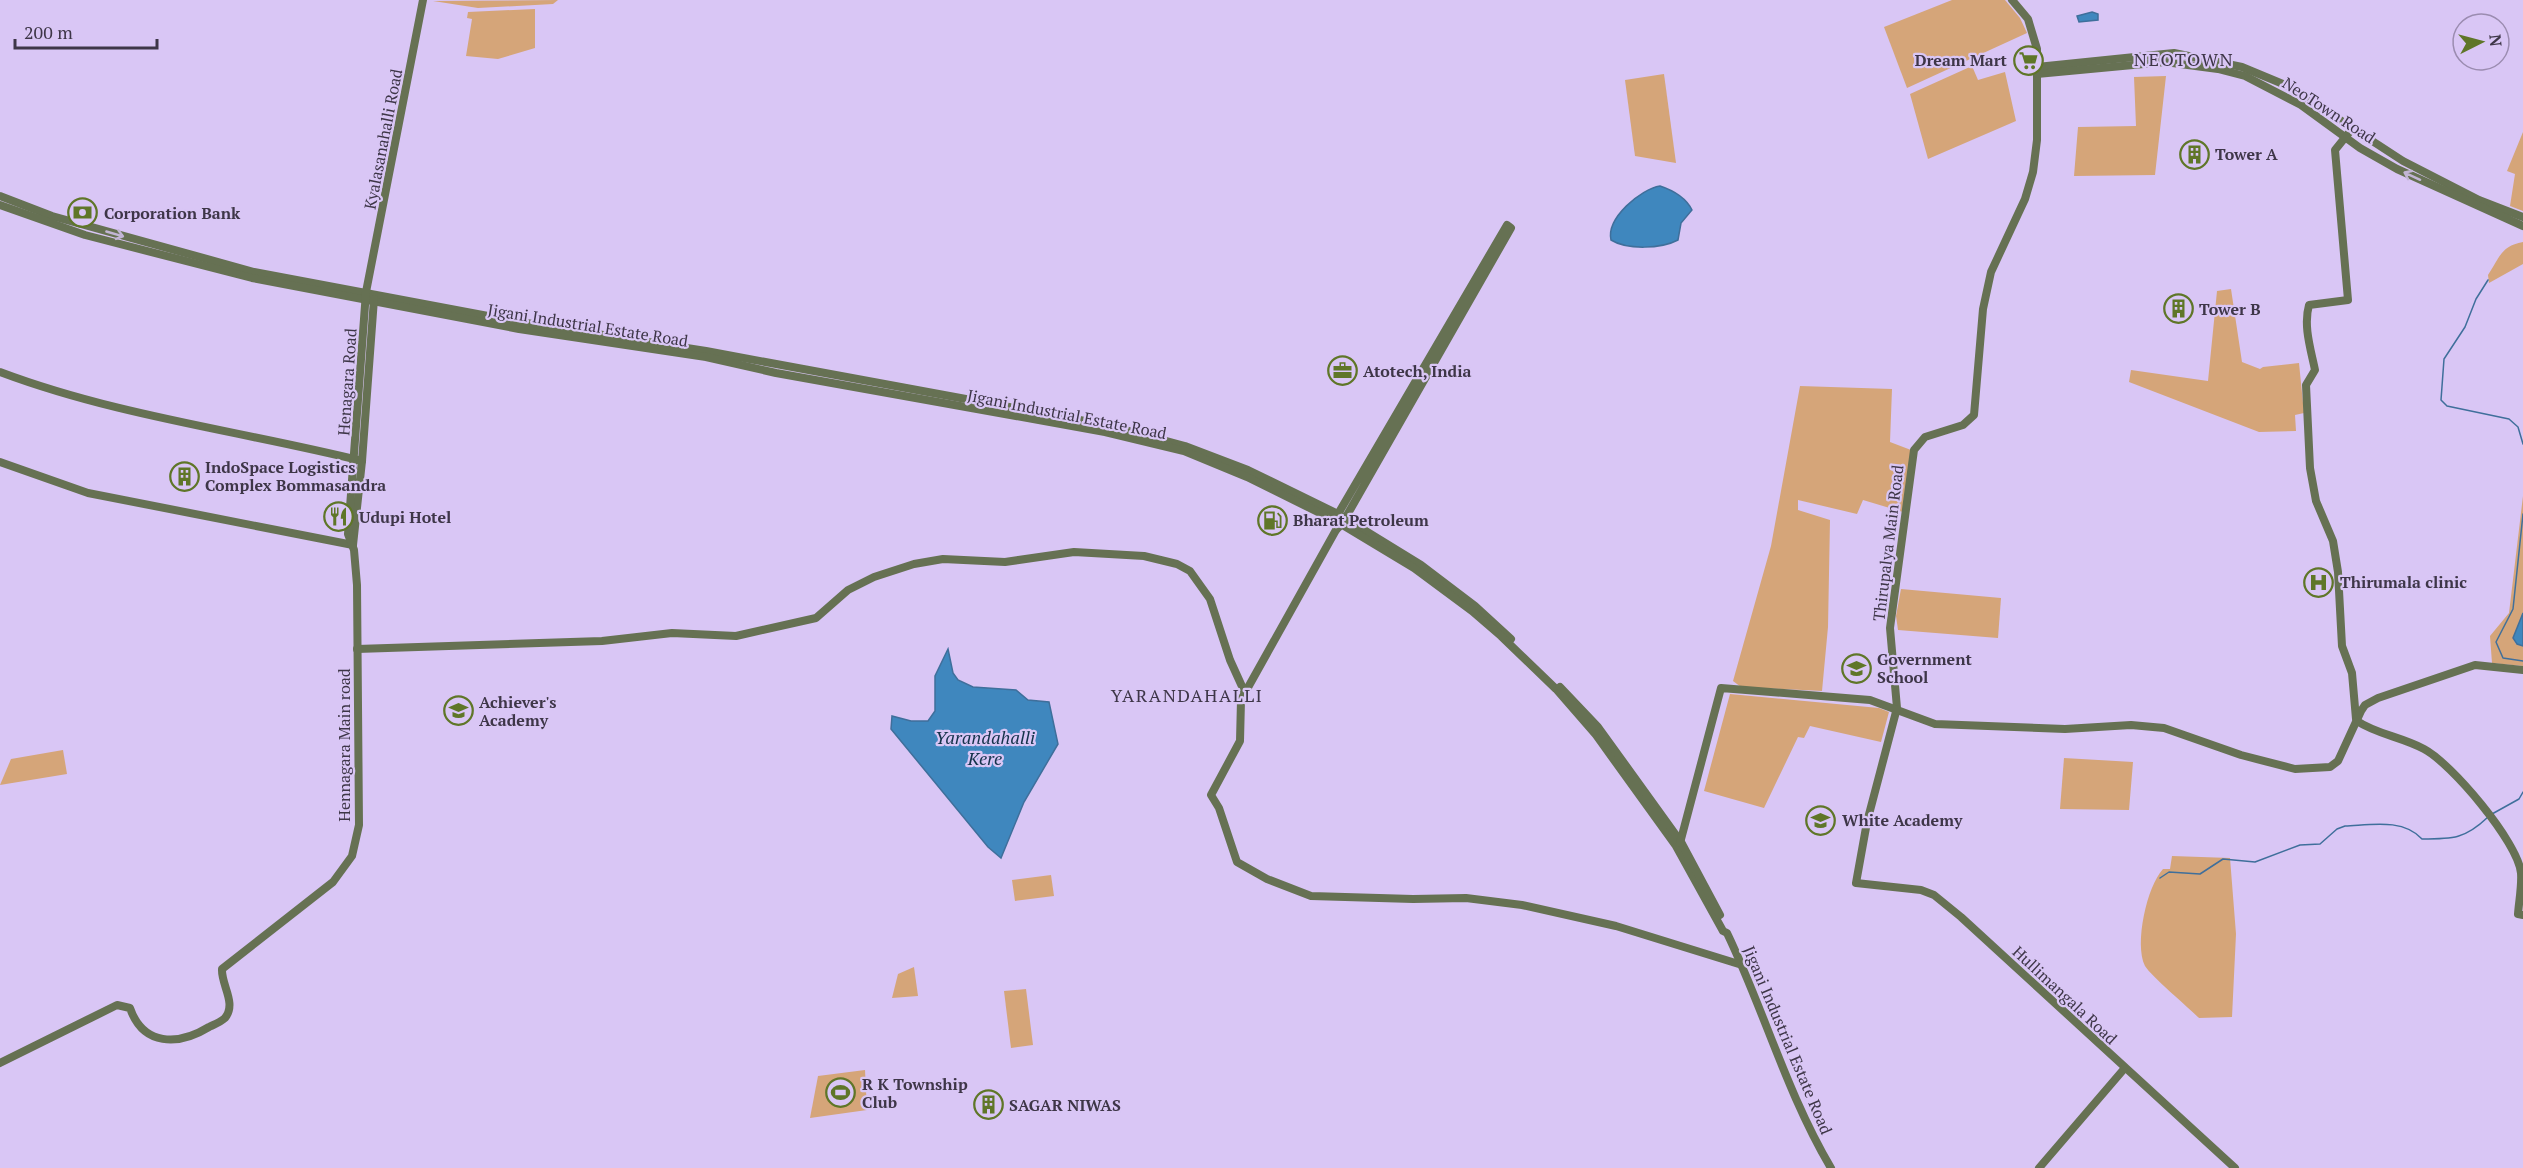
<svg xmlns="http://www.w3.org/2000/svg" width="2523" height="1168" font-family="'PT Serif',serif">
  <style>
    .green { fill: #d5a579 }
    .water { fill: #3f87be; stroke: #3f6f9b; stroke-width: 1.5 }
    .lines { fill: none; stroke-linecap: round; stroke-linejoin: round }
    .stream { stroke: #3f6f9b; stroke-width: 1.5 }
    .secondary { stroke: #667153; stroke-width: 8 }
    .oneway { stroke: #c2b5d5 }
    .labels { text-anchor: middle; stroke-width: 4.5; stroke-linejoin: round; paint-order: stroke }
    .poi-label { font-size: 16px; font-weight: bold; fill: #3e3648; stroke: #d9c6f5; text-anchor: start }
    .street-label { font-size: 16px; fill: #3e3648; stroke: #d9c6f5 }
    .neighbourhood-label { font-size: 18px; letter-spacing: 1.5px; fill: #3e3648; stroke: #d9c6f5 }
    .water-label { font-size: 18px; font-style: italic; fill: #13324a; stroke: #d9c6f5 }
  </style>
  <rect width="100%" height="100%" fill="#d9c6f5"/>
  <g class="green">
    <polygon points="558,0 553,4 478,8 433,1"/>
    <polygon points="1952,0 2005,0 2020,18 2027,33 1907,88 1884,27"/>
    <polygon points="535,9 535,48 498,59 466,56 472,19 467,18 468,12"/>
    <polygon points="1972,66 1978,80 2005,72 2016,121 1928,159 1910,94"/>
    <polygon points="1664,74 1676,163 1635,156 1625,80"/>
    <polygon points="2166,76 2155,175 2074,176 2078,127 2136,126 2134,77"/>
    <polygon points="2523,132 2523,211 2510,206 2515,174 2507,171"/>
    <path d="M2523 242V264L2489 283 2488 275C2500 257 2501 246 2523 242Z"/>
    <polygon points="2231,289 2242,362 2260,369 2263,367 2299,363 2304,413 2295,415 2296,431 2259,432 2129,382 2131,370 2208,381 2217,291"/>
    <polygon points="1800,386 1892,389 1890,442 1911,450 1903,512 1863,500 1857,514 1798,500 1798,510 1830,520 1828,627 1822,691 1741,687 1733,681 1771,546"/>
    <polygon points="2523,496 2523,613 2513,638 2516,644 2523,646 2523,666 2492,663 2490,636 2509,613"/>
    <polygon points="1901,589 2001,598 1998,638 1898,630 1896,616"/>
    <polygon points="1730,694 1879,708 1889,712 1881,742 1810,726 1804,738 1798,737 1764,808 1704,791"/>
    <polygon points="63,750 67,774 0,785 11,759"/>
    <polygon points="2064,758 2133,762 2129,810 2060,809"/>
    <path d="M2172 856 2230 858 2236 934 2232 1017 2199 1018C2188 1007 2151 976 2145 966 2134 944 2147 886 2163 869H2170Z"/>
    <polygon points="1051,875 1054,896 1015,901 1012,880"/>
    <polygon points="914,967 918,996 892,998 898,974"/>
    <polygon points="1026,989 1033,1045 1011,1048 1004,991"/>
    <polygon points="865,1070 867,1110 810,1118 818,1076"/>
  </g>
  <g class="water">
    <polygon points="2092,12 2098,14 2098,20 2079,22 2077,16"/>
    <path d="M1660 186C1672 190 1686 198 1692 210L1681 223 1678 240C1661 249 1627 250 1611 240 1606 218 1641 189 1660 186Z"/>
    <polygon points="2523,613 2523,646 2517,644 2513,638"/>
    <polygon points="948,649 953,673 958,680 973,687 1016,690 1028,700 1049,702 1058,744 1024,802 1001,858 988,847 891,729 892,716 911,721 928,721 935,711 935,676"/>
  </g>
  <g class="lines">
    <g class="stream">
      <polyline points="2488,280 2476,299 2465,327 2444,359 2441,400 2447,406 2509,419 2518,427 2523,444"/>
      <polyline points="2523,514 2513,609 2496,642 2503,658 2523,661"/>
      <polyline points="2492,814 2519,799 2523,792"/>
      <path d="M2160 878 2169 872 2200 874 2223 859 2255 862 2300 845 2320 844 2337 829 2345 826C2370 825 2403 818 2422 839 2453 839 2465 839 2488 817"/>
    </g>
    <g class="secondary">
      <polyline points="2012,0 2028,19 2037,49 2037,140 2033,172 2025,199 1991,272 1983,309 1974,415 1963,425 1925,437 1914,450 1890,628 1897,708 1867,822 1856,883 1921,890 1934,895 1961,917 2235,1168"/>
      <polyline points="2037,67 2174,53 2242,67 2288,86 2403,161 2479,200 2523,217"/>
      <polyline points="2037,74 2165,62 2218,69 2245,76 2301,105 2360,148 2397,169 2523,226"/>
      <path d="M2352 129 2335 150 2348 300 2309 305C2303 326 2311 350 2315 370L2306 385 2310 468 2316 501 2333 541 2338 572 2342 646 2352 673 2356 719"/>
      <polyline points="0,196 52,216 254,272 520,322 706,351 1107,425 1185,446 1248,470 1338,514 1421,565 1475,606 1511,639"/>
      <path d="M0 205 85 235 252 278 519 329 706 357 776 373 1105 432 1184 451 1247 477 1336 521 1414 568 1472 611 1501 636 1556 689 1596 735 1676 846 1723 931 1727 933C1764 1010 1787 1094 1831 1168"/>
      <polygon points="1507,225 1511,228 1342,524 1336,530 1338,514"/>
      <path d="M0 372C117 416 241 431 362 461"/>
      <polyline points="0,462 88,493 353,545"/>
      <polyline points="1336,530 1241,700 1240,741 1211,795 1219,808 1237,862 1267,879 1311,896 1413,899 1466,898 1522,905 1616,926 1742,965"/>
      <polyline points="353,545 362,461 374,299"/>
      <polyline points="357,649 602,641 672,633 736,636 816,618 848,590 874,577 914,564 943,559 1005,562 1074,552 1144,556 1177,564 1190,571 1210,599 1230,660 1245,693"/>
      <polyline points="1560,687 1598,727 1681,842 1720,915"/>
      <path d="M2357 721C2376 734 2402 737 2424 749 2451 763 2518 842 2521 873 2522 886 2519 901 2518 914L2523 915"/>
      <polyline points="1680,843 1721,688 1870,700 1935,724 2065,729 2131,725 2164,728 2241,755 2295,769 2330,767 2338,761 2361,711 2365,705 2378,698 2475,665 2523,670"/>
      <path d="M0 1063 117 1005 130 1008C143 1046 178 1046 209 1027 213 1025 221 1022 225 1018 237 1003 221 985 222 969L333 882 352 856 359 825 357 585 354 550 348 534 366 292 423 0"/>
      <polyline points="2039,1168 2124,1069"/>
    </g>
  </g>
  <defs><path id="oneway-shaft" d="M-6 0H5M1.5-3L5.5 0L1.5 3" fill="none" stroke-width="1.6" stroke-linecap="round" stroke-linejoin="round" transform="scale(1.5)"/></defs>
  <g class="oneway">
    <use href="#oneway-shaft" transform="translate(2412 176) rotate(-155)"/>
    <use href="#oneway-shaft" transform="translate(115 234) rotate(16)"/>
  </g>
  <defs>
    <symbol id="supermarket-ring" viewBox="-11 -11 22 22"><circle r="9.5" fill="#d9c6f5" stroke="#5f7628" stroke-width="1.5"/><path d="M-6-5.5h2.5l.6 2H6L4.5 2H-2.5L-4.4-4H-6ZM-1.5 3.2a1.3 1.3 0 1 0 .1 0ZM3 3.2a1.3 1.3 0 1 0 .1 0Z" fill="#5f7628"/></symbol>
    <symbol id="building-ring" viewBox="-11 -11 22 22"><circle r="9.5" fill="#d9c6f5" stroke="#5f7628" stroke-width="1.5"/><path d="M-4-6H4V6H1V3H-1V6H-4ZM-2.5-4.3h1.7v1.8h-1.7ZM.8-4.3h1.7v1.8H.8ZM-2.5-1h1.7V.8h-1.7ZM.8-1h1.7V.8H.8Z" fill="#5f7628"/></symbol>
    <symbol id="bank-ring" viewBox="-11 -11 22 22"><circle r="9.5" fill="#d9c6f5" stroke="#5f7628" stroke-width="1.5"/><path d="M-6-4H6V4H-6ZM0-2.3a2.3 2.3 0 1 0 0 4.6a2.3 2.3 0 1 0 0-4.6Z" fill="#5f7628"/></symbol>
    <symbol id="office-ring" viewBox="-11 -11 22 22"><circle r="9.5" fill="#d9c6f5" stroke="#5f7628" stroke-width="1.5"/><path d="M-6-3h4V-5.5h4V-3h4V5H-6ZM-1-4.5V-3h2v-1.5ZM-6 0V1H6V0Z" fill="#5f7628"/></symbol>
    <symbol id="restaurant-ring" viewBox="-11 -11 22 22"><circle r="9.5" fill="#d9c6f5" stroke="#5f7628" stroke-width="1.5"/><path d="M-5-6h1v4h1v-4h1v4h1v-4h1v5L-1.5 .5V6h-2V.5L-5-1ZM5-6V6H3V1.5H1.5Q1.5-4 5-6Z" fill="#5f7628"/></symbol>
    <symbol id="fuel-ring" viewBox="-11 -11 22 22"><circle r="9.5" fill="#d9c6f5" stroke="#5f7628" stroke-width="1.5"/><path d="M-5.5-6h7V0h2V4h1.3V-2.5L3-4.5l.8-.8L6-3V5H2.5V1h-1V6h-7ZM-4.2-4.7v3.2H.2V-4.7Z" fill="#5f7628"/></symbol>
    <symbol id="hospital-ring" viewBox="-11 -11 22 22"><circle r="9.5" fill="#d9c6f5" stroke="#5f7628" stroke-width="1.5"/><path d="M-5-5h3v3.5h4V-5h3V5h-3V1.5h-4V5h-3Z" fill="#5f7628"/></symbol>
    <symbol id="school-ring" viewBox="-11 -11 22 22"><circle r="9.5" fill="#d9c6f5" stroke="#5f7628" stroke-width="1.5"/><path d="M0-5L7-2L0 1L-7-2ZM-4 1L0 2.5L4 1V4Q0 6-4 4Z" fill="#5f7628"/></symbol>
    <symbol id="stadium-ring" viewBox="-11 -11 22 22"><circle r="9.5" fill="#d9c6f5" stroke="#5f7628" stroke-width="1.5"/><path d="M0-5a6.5 5 0 1 0 0 10a6.5 5 0 1 0 0-10ZM-3.5-1.8h7v3.6h-7Z" fill="#5f7628"/></symbol>
  </defs>
  <g fill-rule="evenodd">
    <use href="#supermarket-ring" x="2012" y="44" width="33" height="33"/>
    <use href="#building-ring" x="2178" y="138" width="33" height="33"/>
    <use href="#bank-ring" x="66" y="196" width="33" height="33"/>
    <use href="#building-ring" x="2162" y="292" width="33" height="33"/>
    <use href="#office-ring" x="1326" y="354" width="33" height="33"/>
    <use href="#building-ring" x="168" y="460" width="33" height="33"/>
    <use href="#restaurant-ring" x="322" y="500" width="33" height="33"/>
    <use href="#fuel-ring" x="1256" y="504" width="33" height="33"/>
    <use href="#hospital-ring" x="2302" y="566" width="33" height="33"/>
    <use href="#school-ring" x="1840" y="652" width="33" height="33"/>
    <use href="#school-ring" x="442" y="694" width="33" height="33"/>
    <use href="#school-ring" x="1804" y="804" width="33" height="33"/>
    <use href="#stadium-ring" x="824" y="1076" width="33" height="33"/>
    <use href="#building-ring" x="972" y="1088" width="33" height="33"/>
  </g>
  <g class="labels">
    <g class="poi-label">
      <text x="2007" y="66" text-anchor="end">Dream Mart</text>
      <text x="2215" y="160">Tower A</text>
      <text x="104" y="219">Corporation Bank</text>
      <text x="2199" y="315">Tower B</text>
      <text x="1363" y="377">Atotech, India</text>
      <text x="205" y="473">IndoSpace Logistics<tspan x="205" dy="18">Complex Bommasandra</tspan></text>
      <text x="359" y="523">Udupi Hotel</text>
      <text x="1293" y="526">Bharat Petroleum</text>
      <text x="2340" y="588">Thirumala clinic</text>
      <text x="1877" y="665">Government<tspan x="1877" dy="18">School</tspan></text>
      <text x="479" y="708">Achiever's<tspan x="479" dy="18">Academy</tspan></text>
      <text x="1842" y="826">White Academy</text>
      <text x="862" y="1090">R K Township<tspan x="862" dy="18">Club</tspan></text>
      <text x="1009" y="1111">SAGAR NIWAS</text>
    </g>
    <g class="street-label">
      <text transform="translate(2329 110) rotate(33)" y="6">NeoTown Road</text>
      <text transform="translate(383 139) rotate(-79)" y="6">Kyalasanahalli Road</text>
      <text transform="translate(588 325) rotate(9)" y="6">Jigani Industrial Estate Road</text>
      <text transform="translate(347 382) rotate(-86)" y="6">Henagara Road</text>
      <text transform="translate(1067 414) rotate(11)" y="6">Jigani Industrial Estate Road</text>
      <text transform="translate(1888 543) rotate(-83)" y="6">Thirupalya Main Road</text>
      <text transform="translate(344 745) rotate(-90)" y="6">Hennagara Main road</text>
      <text transform="translate(2065 995) rotate(43)" y="6">Hullimangala Road</text>
      <text transform="translate(1788 1040) rotate(67)" y="6">Jigani Industrial Estate Road</text>
    </g>
    <g class="neighbourhood-label">
      <text x="2184" y="66">NEOTOWN</text>
      <text x="1187" y="702">YARANDAHALLI</text>
    </g>
    <g class="water-label">
      <text x="985" y="744">Yarandahalli<tspan x="985" dy="21">Kere</tspan></text>
    </g>
  </g>
  <g transform="translate(2481 42) rotate(84)"><circle r="28" fill="#d9c6f5" stroke="#9b8cb0" stroke-width="1.5"/>
  <path d="M0-4.5L10 22L0 15L-10 22Z" fill="#5f7628"/>
  <text y="-9" font-size="16" font-weight="bold" text-anchor="middle" fill="#3e3648">N</text>
  </g>
  <path d="M15 39v9h142v-9" fill="none" stroke="#3e3648" stroke-width="3"/>
  <text x="24" y="39" font-size="18" fill="#3e3648" stroke="#d9c6f5" stroke-width="4.5" paint-order="stroke">200 m</text>
</svg>
